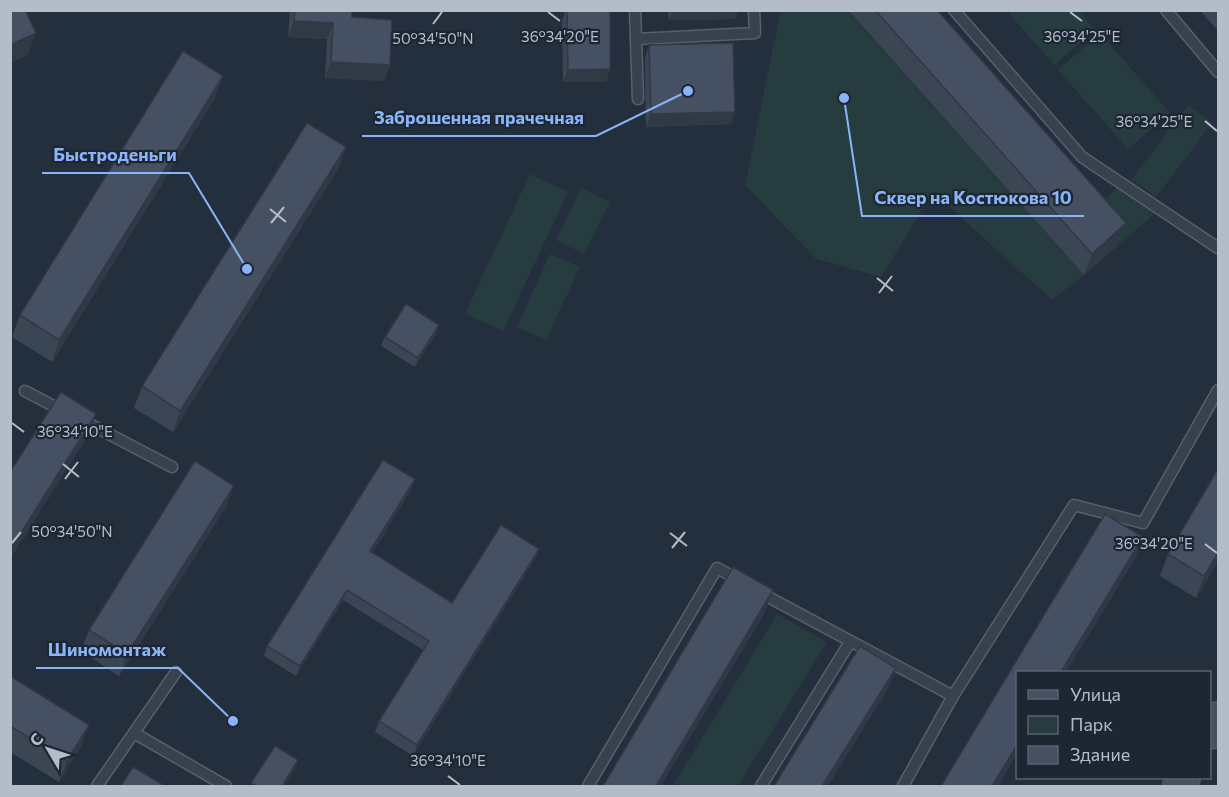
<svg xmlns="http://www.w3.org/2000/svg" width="1229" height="797" font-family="Commissioner,sans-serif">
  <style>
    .green { fill: #263c3f }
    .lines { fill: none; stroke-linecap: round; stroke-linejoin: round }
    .service-casing { stroke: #565f6c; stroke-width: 13 }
    .secondary-casing { stroke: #565f6c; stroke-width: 34 }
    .service { stroke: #38414e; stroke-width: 10 }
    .secondary { stroke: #465061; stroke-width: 32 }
    .wall { fill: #3b4654 }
    .shaded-wall { fill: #303945 }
    .building { fill: #455162; stroke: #303945; stroke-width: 1.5 }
    .ticks { fill: none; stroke: #b4bcc9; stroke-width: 2 }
    .ticks-label { font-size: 15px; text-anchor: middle; fill: #b4bcc9; stroke: #1d2633; stroke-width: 4.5; stroke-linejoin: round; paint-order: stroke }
    .leader { fill: none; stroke: #8ab4f8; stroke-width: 2 }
    .callout-dot { fill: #8ab4f8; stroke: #1d2633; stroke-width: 2 }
    .callout-label { font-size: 18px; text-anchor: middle; font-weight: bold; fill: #8ab4f8; stroke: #1d2633; stroke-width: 4.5; stroke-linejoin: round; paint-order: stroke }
  </style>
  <rect width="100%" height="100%" fill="#242f3e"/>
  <g class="green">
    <polygon points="781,10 848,11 1084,275 1052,300 933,192 881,277 816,259 745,185"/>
    <polygon points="1007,11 1079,11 1095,30 1054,65"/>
    <polygon points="1100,33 1170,113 1128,149 1058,70"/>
    <polygon points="1188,105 1212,123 1156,197 1132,179"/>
    <polygon points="530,174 568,192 503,331 465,314"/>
    <polygon points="1121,183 1160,209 1118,245 1093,214"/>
    <polygon points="581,188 610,202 584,254 556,240"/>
    <polygon points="550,254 580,267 546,340 517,327"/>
    <polygon points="777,614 827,642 738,786 673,786"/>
  </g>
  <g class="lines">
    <defs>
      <g id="service">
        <polyline points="635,10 636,39"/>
        <polyline points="954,10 1082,157 1218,248"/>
        <polyline points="1166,10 1218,72"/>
        <polyline points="638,99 636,39 755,33 754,10"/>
        <polyline points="25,391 65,412"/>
        <polyline points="82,420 172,467"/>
        <polyline points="759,592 953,696 903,786"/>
        <polyline points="953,696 1074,505 1143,523 1218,390"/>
        <polyline points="134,733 226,786"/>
        <polyline points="97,786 176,672"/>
        <polyline points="588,786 717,568 741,581"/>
        <polyline points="761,786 850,642"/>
      </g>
      <g id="secondary">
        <polyline points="1210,733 1218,718"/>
        <polyline points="1179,786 1184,778"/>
      </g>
    </defs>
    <use href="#service" class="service-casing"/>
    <use href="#secondary" class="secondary-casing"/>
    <use href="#service" class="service"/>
    <use href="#secondary" class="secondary"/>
  </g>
  <g class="wall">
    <polygon points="290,10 352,10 352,17 390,65 384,81 325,78 327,39 288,37"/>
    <polygon points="566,10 610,10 610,69 606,82 563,82 562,20"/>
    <polygon points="668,10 738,10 735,19 669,20"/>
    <polygon points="848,10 937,10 1118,245 1084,275"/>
    <polygon points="1200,10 1218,10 1218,31"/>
    <polygon points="649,45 731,124 646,127 645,58"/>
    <polygon points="215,98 52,362 12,337 20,315"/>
    <polygon points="346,147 338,169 173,432 134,408 142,386"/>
    <polygon points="439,325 436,333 415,367 381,346 385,337"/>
    <polygon points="415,479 411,490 372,553 452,603 539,549 535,559 413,756 375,732 379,721 423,650 343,600 296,676 264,656 267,646"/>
    <polygon points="226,507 119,676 81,651 89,630"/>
    <polygon points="1168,554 1218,561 1196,598 1160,576"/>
    <polygon points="10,676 81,746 59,782 10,752"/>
  </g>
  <g class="shaded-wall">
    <polygon points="672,10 738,10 735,19 669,20"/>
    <polygon points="294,21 333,23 327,39 288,37"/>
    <polygon points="36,33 28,55 10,63 10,45"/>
    <polygon points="331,62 390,65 384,81 325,78"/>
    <polygon points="610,69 606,82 563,82 568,70"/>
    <polygon points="223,76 215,98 52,362 59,340"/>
    <polygon points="735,112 731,124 646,127 651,114"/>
    <polygon points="346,147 338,169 173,432 180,411"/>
    <polygon points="1126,223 1118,245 1084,275 1092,254"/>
    <polygon points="439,325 436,333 415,367 418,358"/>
    <polygon points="96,414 88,436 10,559 10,550"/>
    <polygon points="415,479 411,490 366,562 370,551"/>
    <polygon points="234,486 226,507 119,676 127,654"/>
    <polygon points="1143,537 1135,559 1066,672 1061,672"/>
    <polygon points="539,549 535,559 413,756 417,745"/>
    <polygon points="1218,553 1218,561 1196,598 1204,576"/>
    <polygon points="347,590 343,600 296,676 300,666"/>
    <polygon points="773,590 765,612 661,786 656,786"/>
    <polygon points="896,668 888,689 828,786 822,786"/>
    <polygon points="89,725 81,746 59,782 67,761"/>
    <polygon points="1017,745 1017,753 998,786 992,786"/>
    <polygon points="298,760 295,769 284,786 282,786"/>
  </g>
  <g class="building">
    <polygon points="10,10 25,10 36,33 10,45"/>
    <polygon points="295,10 352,10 352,17 392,20 390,65 331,62 333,23 294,21"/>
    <polygon points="567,10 610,10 610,69 568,70"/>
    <polygon points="875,10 937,10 1126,223 1092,254"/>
    <polygon points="733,43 735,112 651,114 649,45"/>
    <polygon points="183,51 223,76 59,340 20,315"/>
    <polygon points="307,123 346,147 180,411 142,386"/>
    <polygon points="406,304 439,325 418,358 385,337"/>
    <polygon points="61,392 96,414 10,550 10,472"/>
    <polygon points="383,460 415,479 370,551 452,603 501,525 539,549 417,745 379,721 429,641 347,590 300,666 267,646"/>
    <polygon points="195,461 234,486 127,654 89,630"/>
    <polygon points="1218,469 1218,553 1204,576 1168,554"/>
    <polygon points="1105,514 1143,537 1061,672 1017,672 1017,745 992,786 941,786"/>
    <polygon points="733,567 773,590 656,786 603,786"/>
    <polygon points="860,646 896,668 822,786 774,786"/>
    <polygon points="10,676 89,725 67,761 10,726"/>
    <polygon points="275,746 298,760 282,786 257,786 251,783"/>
    <polygon points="133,767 165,786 121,786"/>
  </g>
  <path class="ticks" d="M548 12 560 21M1070 12 1082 21M433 24 442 12M1205 121 1217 131M270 209 286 222M271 223 284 207M877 278 893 291M879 293 892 276M12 423 24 432M63 464 79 477M65 479 78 462M670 533 687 546M12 543 21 532M1205 544 1217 553M672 548 685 532M448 776 460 785"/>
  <g class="ticks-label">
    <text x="560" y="42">36°34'20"E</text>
    <text x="1082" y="42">36°34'25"E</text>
    <text x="433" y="44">50°34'50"N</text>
    <text x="1154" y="127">36°34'25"E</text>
    <text x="75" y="437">36°34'10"E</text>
    <text x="72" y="537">50°34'50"N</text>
    <text x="1154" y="549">36°34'20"E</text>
    <text x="448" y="766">36°34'10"E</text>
  </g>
  <path class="leader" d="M688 91L596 136H362M247 269L189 173H42M844 98L862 216H1084M233 721L178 668H36"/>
  <g class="callout-dot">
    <circle cx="688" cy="91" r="6"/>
    <circle cx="247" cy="269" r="6"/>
    <circle cx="844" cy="98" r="6"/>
    <circle cx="233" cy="721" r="6"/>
  </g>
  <g class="callout-label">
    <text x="479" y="124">Заброшенная прачечная</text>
    <text x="115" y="161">Быстроденьги</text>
    <text x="973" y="204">Сквер на Костюкова 10</text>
    <text x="107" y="656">Шиномонтаж</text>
  </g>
  <rect width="1229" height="797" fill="none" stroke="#b4bcc9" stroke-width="24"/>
  <rect x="1016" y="671" width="195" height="108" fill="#1d2633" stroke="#59626f" stroke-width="1.5"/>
  <rect x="1028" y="690" width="30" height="9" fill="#465061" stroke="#59626f" stroke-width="1.5"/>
  <text x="1070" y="701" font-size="18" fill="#b4bcc9">Улица</text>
  <rect x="1028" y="716" width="30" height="18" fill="#263c3f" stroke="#59626f" stroke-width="1.5"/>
  <text x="1070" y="731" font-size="18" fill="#b4bcc9">Парк</text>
  <rect x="1028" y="746" width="30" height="18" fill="#455162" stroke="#59626f" stroke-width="1.5"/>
  <text x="1070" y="761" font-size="18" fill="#b4bcc9">Здание</text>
  <g transform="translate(48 749) rotate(309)" stroke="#1d2633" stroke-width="4.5" paint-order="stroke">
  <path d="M0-4.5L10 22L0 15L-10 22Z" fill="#b4bcc9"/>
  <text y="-9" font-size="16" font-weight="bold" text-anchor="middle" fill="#b4bcc9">С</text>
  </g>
</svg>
